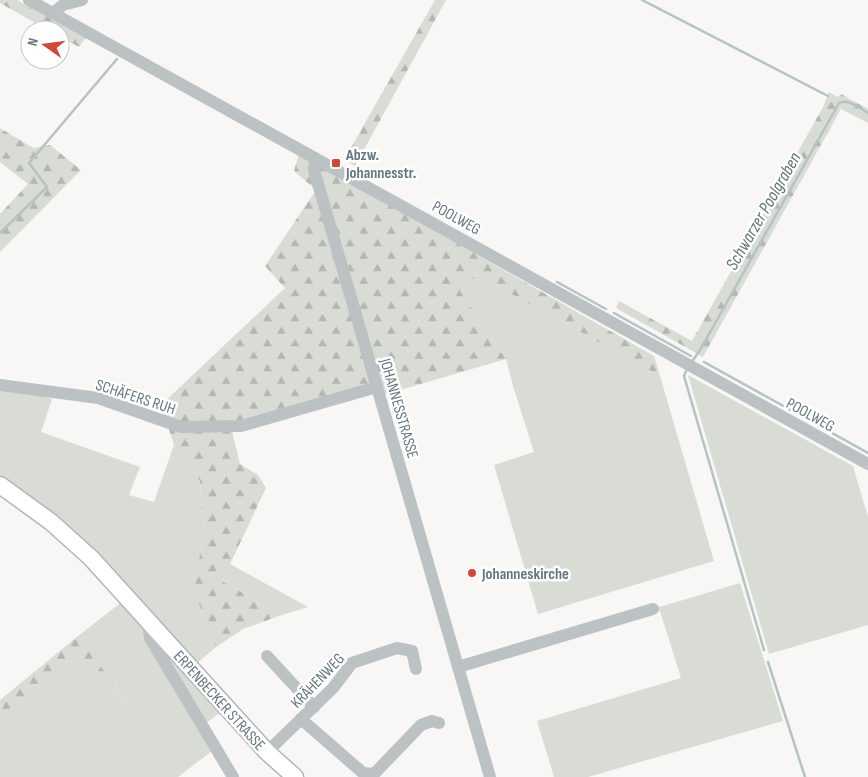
<svg xmlns="http://www.w3.org/2000/svg" width="868" height="777" font-family="'Sofia Sans Condensed',sans-serif">
  <style>
    .grass { fill: #d8dcd5 }
    .forest { fill: url(#forest-firs) }
    .lines { fill: none; stroke-linecap: round; stroke-linejoin: round }
    .stream { stroke: #b4c3c4; stroke-width: 2.5 }
    .major-casing { stroke: #b0b6b9; stroke-width: 19 }
    .minor { stroke: #bcc2c4; stroke-width: 12 }
    .major { stroke: #fff; stroke-width: 16 }
    .poi-dot { fill: #d64437; stroke: #fff; stroke-width: 2 }
    .labels { text-anchor: middle; stroke-width: 5; stroke-linejoin: round; paint-order: stroke }
    .poi-label { font-size: 16px; font-weight: bold; fill: #65777e; stroke: #fff; text-anchor: start }
    .street-label { font-size: 16px; fill: #65777e; stroke: #fff }
    .water-label { font-size: 18px; font-style: italic; fill: #607678; stroke: #fff }
  </style>
  <defs>
    <pattern id="forest-firs" width="22" height="20" patternUnits="userSpaceOnUse" patternTransform="scale(1.25)"><rect width="22" height="20" fill="#d8dcd5"/><path d="M5 1l3.5 6h-7zM16 11l3.5 6h-7z" fill="#b3b7b2"/></pattern>
  </defs>
  <rect width="100%" height="100%" fill="#f8f7f5"/>
  <g class="grass">
    <polygon points="477,275 660,376 714,561 538,614 494,465 534,452 513,386 506,359 460,291"/>
    <polygon points="688,375 853,466 868,517 868,625 769,654"/>
    <polygon points="0,391 30,392 52,399 41,432 140,467 129,495 154,502 174,445 200,481 203,533 194,591 216,647 196,664 0,478"/>
    <polygon points="230,564 308,607 279,616 247,595 222,581"/>
    <polygon points="740,583 783,721 588,777 554,777 537,721 681,678 660,611 654,612 653,609"/>
    <polygon points="123,601 141,622 212,751 178,777 0,777 0,720 70,660 102,679 135,713 78,636"/>
    <polygon points="154,638 222,711 205,724"/>
  </g>
  <g class="forest">
    <polygon points="0,0 17,0 86,38 79,47 60,37 60,30 48,30 0,3"/>
    <polygon points="435,0 446,0 355,166 344,160"/>
    <polygon points="829,92 838,97 841,94 868,109 868,123 841,109 703,357 616,308 619,301 692,341 823,107"/>
    <polygon points="0,128 33,148 50,145 81,170 0,252 0,214 28,184 0,162"/>
    <polygon points="299,153 654,356 660,376 477,275 460,291 506,359 383,395 367,385 230,423 240,464 258,475 266,488 222,581 247,595 279,616 243,629 216,647 194,591 203,533 200,481 174,445 161,405 285,288 265,266 316,190 294,171"/>
    <polygon points="78,636 139,718 102,679 70,660 0,720 0,700"/>
  </g>
  <g class="lines">
    <g class="stream">
      <polyline points="642,0 828,96"/>
      <polyline points="0,233 47,187 29,163 117,59"/>
      <polyline points="557,282 606,309"/>
      <polyline points="614,313 691,356"/>
      <path d="M693 360 700 350 839 103C848 98 859 108 868 113"/>
      <polyline points="704,362 868,453"/>
      <polyline points="687,369 684,376 764,650"/>
      <polyline points="768,662 805,777"/>
    </g>
    <defs>
      <polyline id="major" points="0,485 51,522 91,558 267,752 295,777"/>
    </defs>
    <use href="#major" class="major-casing"/>
    <g class="minor">
      <polyline points="29,0 868,464"/>
      <polyline points="53,13 63,5 82,0"/>
      <polyline points="315,158 314,170 490,777"/>
      <polyline points="0,385 98,398 181,427 241,426 377,387"/>
      <polyline points="148,621 150,638 233,777"/>
      <polyline points="267,656 314,707"/>
      <polyline points="458,667 653,609"/>
      <polyline points="301,719 363,773 374,774 421,725 432,721 439,723"/>
      <polyline points="267,752 333,688 352,663 397,648 412,651 416,669"/>
    </g>
    <use href="#major" class="major"/>
  </g>
  <g class="poi-dot">
    <rect x="331" y="158" width="10" height="10" rx="2.5"/>
    <circle cx="472" cy="573" r="5"/>
  </g>
  <g class="labels">
    <g class="poi-label">
      <text x="346" y="160">Abzw.<tspan x="346" dy="18">Johannesstr.</tspan></text>
      <text x="482" y="579">Johanneskirche</text>
    </g>
    <g class="street-label">
      <text transform="translate(457 217) rotate(29)" y="6">POOLWEG</text>
      <text transform="translate(136 396) rotate(18)" y="6">SCHÄFERS RUH</text>
      <text transform="translate(400 408) rotate(74)" y="6">JOHANNESSTRASSE</text>
      <text transform="translate(811 414) rotate(29)" y="6">POOLWEG</text>
      <text transform="translate(317 680) rotate(-46)" y="6">KRÄHENWEG</text>
      <text transform="translate(220 700) rotate(48)" y="6">ERPENBECKER STRASSE</text>
    </g>
    <g class="water-label">
      <text transform="translate(763 211) rotate(-60)" y="6">Schwarzer Poolgraben</text>
    </g>
  </g>
  <g transform="translate(45 45) rotate(284)"><circle r="24" fill="#ffffff" stroke="#c1c9cb"/>
  <path d="M0-4L9 19L0 12L-9 19Z" fill="#d64437"/>
  <text y="-8" font-size="14" font-weight="bold" text-anchor="middle" fill="#65777e">N</text>
  </g>
</svg>
